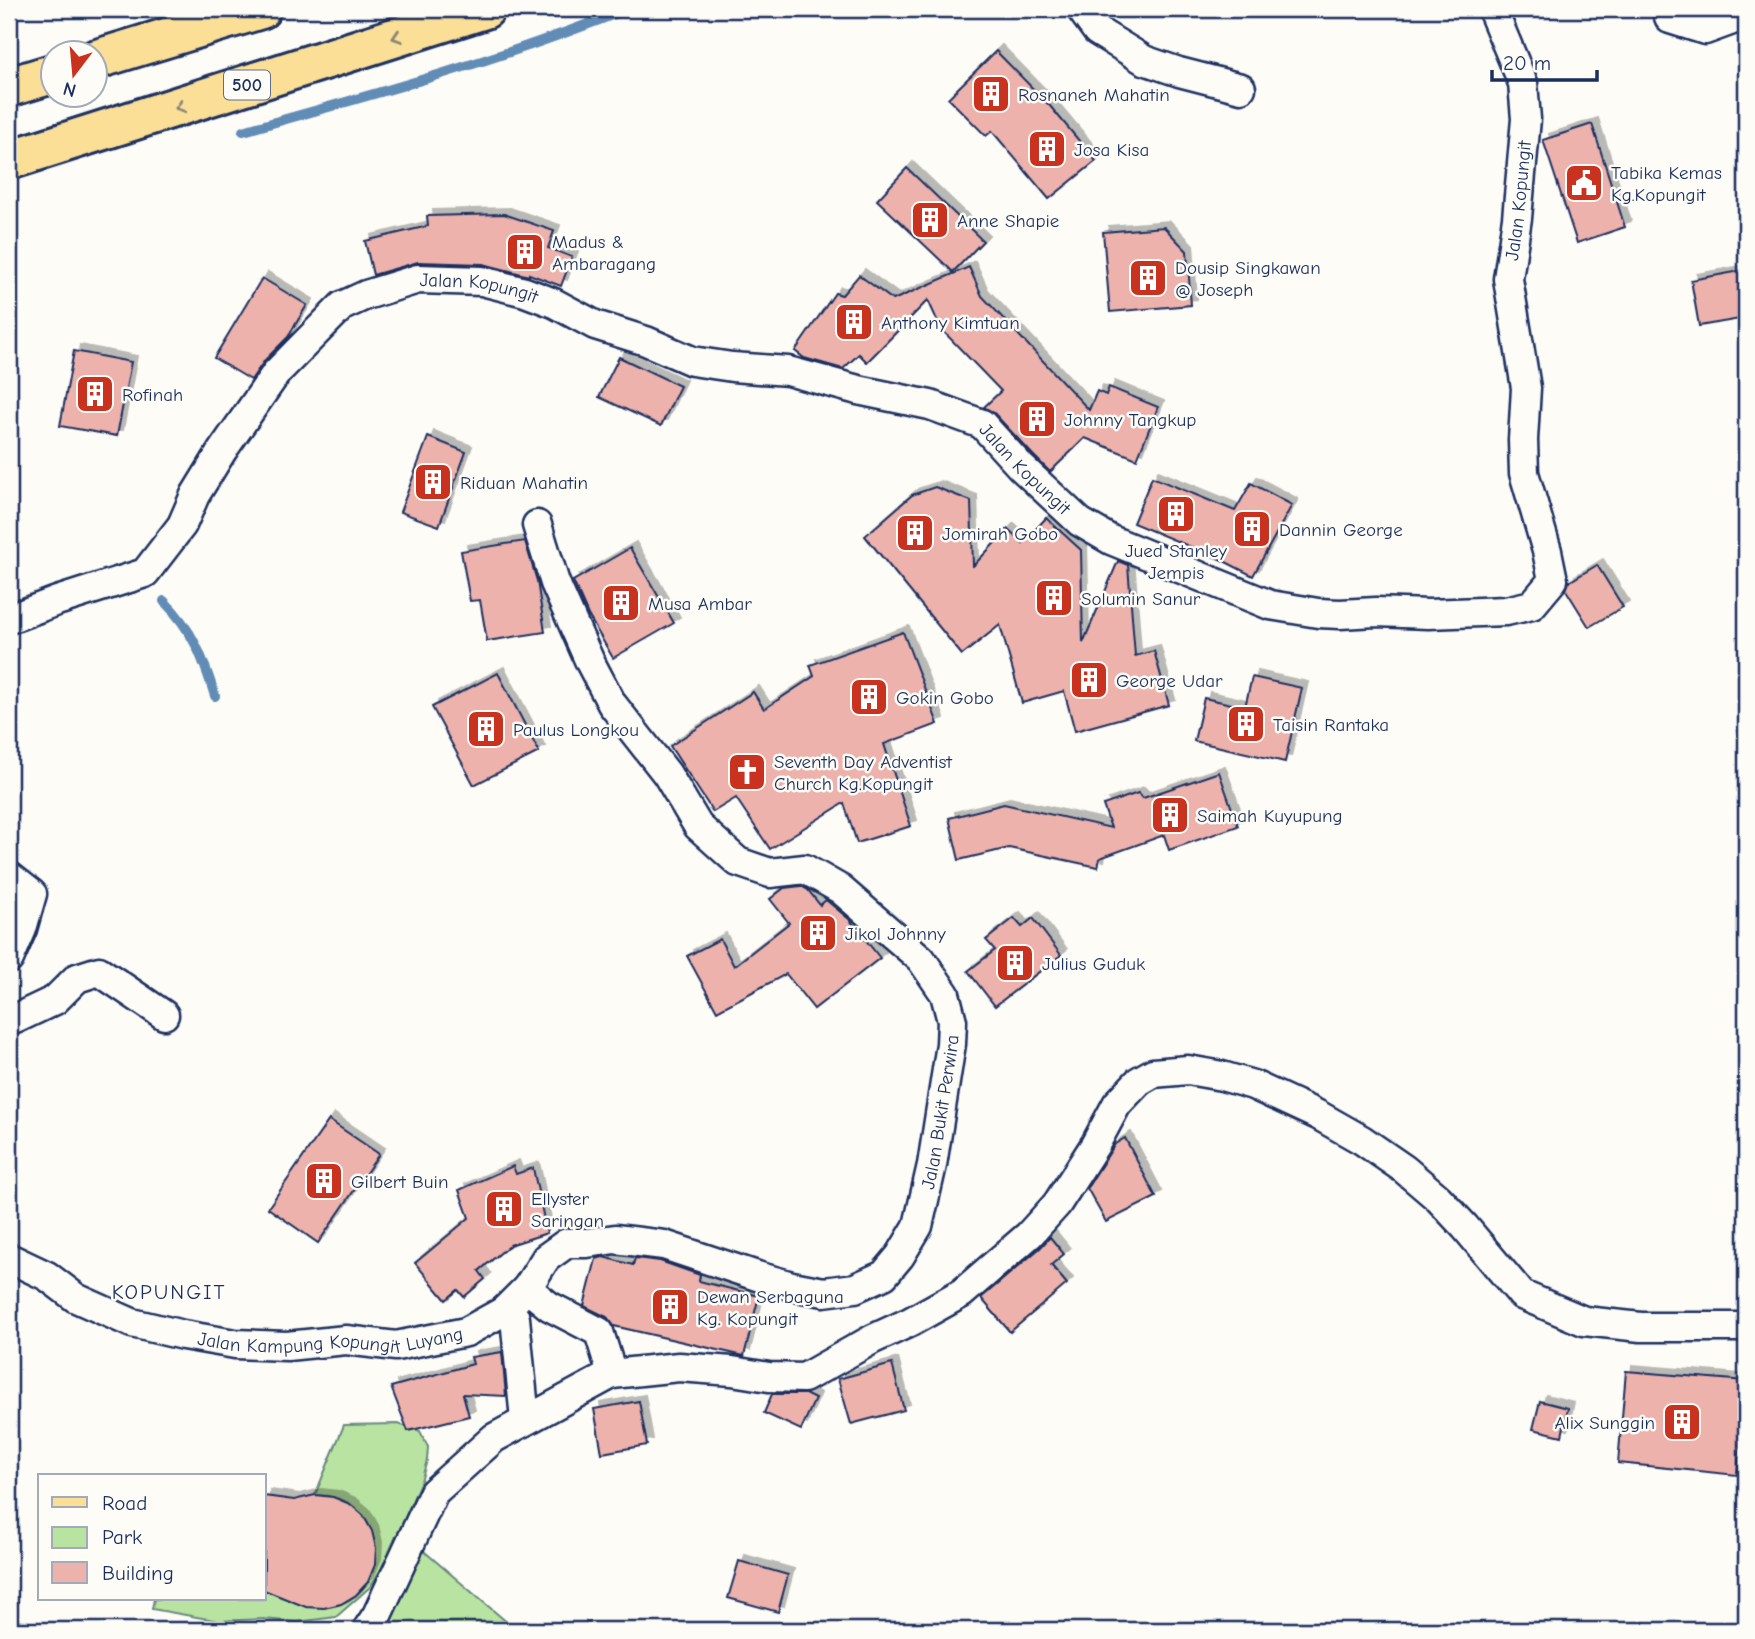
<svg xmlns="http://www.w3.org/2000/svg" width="1755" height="1639" font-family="'Comic Neue',sans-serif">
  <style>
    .green { fill: #b8e3a0; stroke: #6a897f; stroke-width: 2 }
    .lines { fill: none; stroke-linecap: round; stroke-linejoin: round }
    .stream { stroke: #618cb6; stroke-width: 10 }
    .building { fill: #edb2ac; stroke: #1b2f5e; stroke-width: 2; filter: url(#shadow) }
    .minor-casing { stroke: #1b2f5e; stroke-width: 33 }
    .primary-casing { stroke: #1b2f5e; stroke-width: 44 }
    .minor { stroke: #fdfcf7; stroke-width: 28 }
    .primary { stroke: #fbdf96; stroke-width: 38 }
    .oneway { stroke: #8b877a }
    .labels { text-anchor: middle; stroke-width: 5; stroke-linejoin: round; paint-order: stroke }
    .shield { fill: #fdfcf7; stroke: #5f6c8c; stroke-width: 2 }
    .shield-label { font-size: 18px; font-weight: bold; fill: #1b2f5e }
    .poi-label { font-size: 19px; fill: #1b2f5e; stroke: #fdfcf7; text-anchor: start }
    .street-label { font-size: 19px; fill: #1b2f5e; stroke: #fdfcf7 }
    .neighbourhood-label { font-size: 21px; letter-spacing: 2px; fill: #1b2f5e; stroke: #fdfcf7 }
  </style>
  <defs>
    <filter id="shadow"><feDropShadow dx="6" dy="-6" stdDeviation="0" flood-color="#0004"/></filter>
  </defs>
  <rect width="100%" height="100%" fill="#fdfcf7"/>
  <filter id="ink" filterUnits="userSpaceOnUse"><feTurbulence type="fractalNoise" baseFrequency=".0143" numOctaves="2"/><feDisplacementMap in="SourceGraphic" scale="14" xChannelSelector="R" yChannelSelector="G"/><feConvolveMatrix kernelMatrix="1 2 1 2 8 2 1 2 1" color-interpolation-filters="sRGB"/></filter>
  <g filter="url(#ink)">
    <g class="green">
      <path d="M398 1424 420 1431 428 1447 427 1460 422 1478 388 1558 370 1587 336 1617 297 1622 263 1619 219 1621 152 1609 154 1599H264V1561L306 1607C318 1608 327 1608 338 1605 392 1589 385 1507 332 1497 326 1495 321 1496 315 1495L344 1425Z"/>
      <polygon points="418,1546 509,1624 515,1630 381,1630"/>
    </g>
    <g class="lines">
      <g class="stream">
        <path d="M243 131C372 95 503 59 627 9"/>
        <path d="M164 601C193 630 203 658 215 696"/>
      </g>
    </g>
    <g class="building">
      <polygon points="996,51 1050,106 1096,161 1049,199 992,131 986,136 948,98"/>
      <polygon points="1592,124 1625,227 1577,243 1543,140"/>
      <polygon points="907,168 983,241 953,272 877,200"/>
      <polygon points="504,214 554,231 548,248 572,257 561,286 529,274 529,276 483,264 418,262 373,275 365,241 428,226 427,216"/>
      <polygon points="1164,227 1187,251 1191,305 1110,312 1103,232"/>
      <polygon points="969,267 982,296 1089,410 1097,391 1106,395 1109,387 1158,407 1137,459 1085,438 1050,472 1033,455 994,413 984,407 1001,391 941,329 928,300 867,362 859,354 843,369 804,358 795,351 835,293 842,295 859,275 893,300"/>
      <polygon points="1746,270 1746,318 1699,326 1691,280"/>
      <polygon points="262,278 307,305 288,337 265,360 251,380 214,358"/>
      <polygon points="74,351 131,362 117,436 60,426"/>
      <polygon points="619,357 680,386 661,426 599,397"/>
      <polygon points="428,437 466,452 439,526 400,512"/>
      <polygon points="1152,477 1235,511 1251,483 1292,505 1253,576 1220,559 1133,523"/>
      <polygon points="935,487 971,501 973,566 1008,529 1023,543 1046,518 1081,550 1083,643 1118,561 1128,565 1135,656 1154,651 1169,705 1075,731 1064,691 1022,703 1000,625 962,655 865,536 912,495"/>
      <polygon points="525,541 537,581 545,632 487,641 480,600 470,601 461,551"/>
      <polygon points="630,548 674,623 613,658 588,615 573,581"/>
      <polygon points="1597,565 1623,607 1589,627 1566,590 1569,582"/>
      <polygon points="903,632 938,724 884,744 911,826 857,843 844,803 770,849 736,798 713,812 670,746 753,692 764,709 814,676 810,665"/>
      <polygon points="498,673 539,752 474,785 432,707"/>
      <polygon points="1252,677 1302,688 1285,762 1194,741 1204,698 1245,707"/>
      <polygon points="1219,772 1238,826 1169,850 1164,835 1100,858 1098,867 1009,848 959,860 949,818 1004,804 1111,828 1103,805 1138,793 1143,798"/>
      <polygon points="801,886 808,890 820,905 826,900 849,919 880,958 814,1009 786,974 717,1011 687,956 720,939 734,966 789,923 770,899 784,888"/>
      <polygon points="1014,918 1022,927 1033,918 1061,955 995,1006 968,971 995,950 986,940"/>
      <polygon points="329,1120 379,1154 318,1243 268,1208"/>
      <polygon points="1125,1138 1156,1197 1106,1222 1087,1188 1115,1144"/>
      <polygon points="513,1166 516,1174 533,1168 547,1233 510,1245 479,1271 485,1279 464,1297 458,1290 446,1300 415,1263 469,1218 459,1190"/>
      <polygon points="1050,1237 1064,1254 1051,1265 1067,1284 1010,1332 981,1298 1040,1248"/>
      <polygon points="603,1257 633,1265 635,1258 660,1261 700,1275 699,1281 759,1296 744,1356 614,1326 607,1317 584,1306 596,1259"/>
      <polygon points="502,1352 506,1396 463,1394 469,1416 408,1431 391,1387 473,1364 471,1357"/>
      <polygon points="892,1364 904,1410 851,1424 838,1379"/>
      <polygon points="1626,1371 1746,1381 1737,1475 1618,1463"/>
      <polygon points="772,1394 805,1394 815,1399 801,1430 764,1413"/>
      <polygon points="639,1401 647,1445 602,1453 594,1409"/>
      <polygon points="1540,1401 1568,1408 1562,1436 1533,1429"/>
      <polygon points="315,1495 333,1497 350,1504 363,1515 372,1531 376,1548 375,1565 368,1582 356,1595 341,1604 324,1608 306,1607 264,1590 264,1496 294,1500"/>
      <polygon points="739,1561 788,1575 778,1612 728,1598"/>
    </g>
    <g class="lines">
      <defs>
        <g id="minor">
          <polyline points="1081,9 1097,31 1144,60 1179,72 1241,88"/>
          <polyline points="1666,9 1670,19 1705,30 1746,15"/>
          <path id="s1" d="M9 619 57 601 145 573 182 525 195 495 222 451 277 372 342 306 366 295 418 279 482 281 525 292 554 303 595 325 646 341 692 361 732 367 788 371 858 390 930 405 982 424 1021 467 1080 522 1111 540 1270 605 1318 613 1340 614 1376 612 1428 614 1506 611 1532 605 1553 580 1547 551 1524 473 1523 440 1526 388 1508 279 1517 218 1526 119 1523 83 1492 9"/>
          <polyline points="9,876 32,894 22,929 9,959"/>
          <polyline points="9,1016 15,1019 55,1000 77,978 99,971 164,1015"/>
          <path id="s2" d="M9 1258 47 1276 76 1298 132 1323 183 1335 235 1344 287 1346 346 1340 396 1346 466 1332 504 1311 527 1288 549 1306 599 1332 612 1374"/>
          <path id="s3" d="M527 1288 546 1258 567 1243H587L615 1239 664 1245 757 1276 792 1286 824 1292 855 1288 884 1275 900 1256 918 1226 932 1165 951 1044 952 1021 945 994 921 959 840 889 805 869 770 873 738 862 698 826 667 774 612 704 590 662 555 583 537 525"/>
          <polyline points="504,1311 515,1318 525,1420"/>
          <polyline points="367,1630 377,1615 434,1492 494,1438 612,1374 679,1367 732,1371 769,1377 804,1378 873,1339 910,1322 962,1293 1029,1235 1057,1204 1095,1145 1117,1104 1139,1081 1153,1073 1188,1070 1222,1076 1253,1085 1318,1115 1362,1140 1404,1169 1438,1198 1465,1227 1522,1295 1584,1321 1641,1327 1746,1327"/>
        </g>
        <g id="primary">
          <polyline points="94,60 261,9"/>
          <polyline points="9,87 52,74"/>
          <polyline points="9,160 485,9"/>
        </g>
      </defs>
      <use href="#minor" class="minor-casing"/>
      <use href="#primary" class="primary-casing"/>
      <use href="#minor" class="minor"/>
      <use href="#primary" class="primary"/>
    </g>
    <defs><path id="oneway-chevron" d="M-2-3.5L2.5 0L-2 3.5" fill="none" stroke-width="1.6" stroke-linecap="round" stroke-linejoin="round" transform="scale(1.75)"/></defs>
    <g class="oneway">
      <use href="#oneway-chevron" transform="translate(397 37) rotate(162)"/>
      <use href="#oneway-chevron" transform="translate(180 107) rotate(162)"/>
    </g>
  </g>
  <defs>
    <symbol id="building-square" viewBox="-11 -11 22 22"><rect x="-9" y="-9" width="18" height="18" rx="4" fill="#c8321e" stroke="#fdfcf7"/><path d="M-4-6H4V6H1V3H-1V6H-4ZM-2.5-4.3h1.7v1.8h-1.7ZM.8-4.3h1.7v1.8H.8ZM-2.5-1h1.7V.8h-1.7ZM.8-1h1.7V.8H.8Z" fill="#fff"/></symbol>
    <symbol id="civic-square" viewBox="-11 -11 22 22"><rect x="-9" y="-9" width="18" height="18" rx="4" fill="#c8321e" stroke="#fdfcf7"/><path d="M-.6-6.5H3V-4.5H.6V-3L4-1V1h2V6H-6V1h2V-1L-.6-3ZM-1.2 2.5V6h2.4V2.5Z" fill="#fff"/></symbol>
    <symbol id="church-square" viewBox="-11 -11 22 22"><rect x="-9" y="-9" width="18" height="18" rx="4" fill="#c8321e" stroke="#fdfcf7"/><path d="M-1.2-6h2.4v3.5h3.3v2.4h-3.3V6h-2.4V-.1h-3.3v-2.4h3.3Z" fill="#fff"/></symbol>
  </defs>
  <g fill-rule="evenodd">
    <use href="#building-square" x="969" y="72" width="44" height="44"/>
    <use href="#building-square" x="1025" y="127" width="44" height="44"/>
    <use href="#civic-square" x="1562" y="161" width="44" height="44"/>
    <use href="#building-square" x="908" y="198" width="44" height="44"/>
    <use href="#building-square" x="503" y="230" width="44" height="44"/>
    <use href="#building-square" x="1126" y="256" width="44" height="44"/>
    <use href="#building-square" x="832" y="300" width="44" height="44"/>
    <use href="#building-square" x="73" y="372" width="44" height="44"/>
    <use href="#building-square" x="1015" y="397" width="44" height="44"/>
    <use href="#building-square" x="411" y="460" width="44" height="44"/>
    <use href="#building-square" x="1154" y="492" width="44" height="44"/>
    <use href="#building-square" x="1230" y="507" width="44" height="44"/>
    <use href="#building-square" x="893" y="511" width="44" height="44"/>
    <use href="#building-square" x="1032" y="576" width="44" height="44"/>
    <use href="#building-square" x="599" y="581" width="44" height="44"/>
    <use href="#building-square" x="1067" y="658" width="44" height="44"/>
    <use href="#building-square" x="847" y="675" width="44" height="44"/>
    <use href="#building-square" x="1224" y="702" width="44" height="44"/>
    <use href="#building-square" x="464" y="707" width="44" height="44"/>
    <use href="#church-square" x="725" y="750" width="44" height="44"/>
    <use href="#building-square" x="1148" y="793" width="44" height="44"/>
    <use href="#building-square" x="796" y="911" width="44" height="44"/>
    <use href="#building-square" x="993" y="941" width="44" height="44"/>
    <use href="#building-square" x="302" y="1159" width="44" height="44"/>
    <use href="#building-square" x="482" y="1187" width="44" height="44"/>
    <use href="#building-square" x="648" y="1285" width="44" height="44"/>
    <use href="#building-square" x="1660" y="1400" width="44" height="44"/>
  </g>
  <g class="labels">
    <rect class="shield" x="224" y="70.5" width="46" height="29" rx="5"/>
    <g class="shield-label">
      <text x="247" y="91">500</text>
    </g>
    <g class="poi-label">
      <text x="1018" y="101">Rosnaneh Mahatin</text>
      <text x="1074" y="156">Josa Kisa</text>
      <text x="1611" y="179">Tabika Kemas<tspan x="1611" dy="22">Kg.Kopungit</tspan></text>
      <text x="957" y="227">Anne Shapie</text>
      <text x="552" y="248">Madus &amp;<tspan x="552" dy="22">Ambaragang</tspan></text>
      <text x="1175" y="274">Dousip Singkawan<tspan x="1175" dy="22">@ Joseph</tspan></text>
      <text x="881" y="329">Anthony Kimtuan</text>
      <text x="122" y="401">Rofinah</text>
      <text x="1064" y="426">Johnny Tangkup</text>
      <text x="460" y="489">Riduan Mahatin</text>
      <text x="1279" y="536">Dannin George</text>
      <text x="942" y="540">Jomirah Gobo</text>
      <text x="1176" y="557" text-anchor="middle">Jued Stanley<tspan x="1176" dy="22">Jempis</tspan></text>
      <text x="1081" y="605">Solumin Sanur</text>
      <text x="648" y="610">Musa Ambar</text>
      <text x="1116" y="687">George Udar</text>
      <text x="896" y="704">Gokin Gobo</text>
      <text x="1273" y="731">Taisin Rantaka</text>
      <text x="513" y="736">Paulus Longkou</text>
      <text x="774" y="768">Seventh Day Adventist<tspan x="774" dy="22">Church Kg.Kopungit</tspan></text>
      <text x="1197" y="822">Saimah Kuyupung</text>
      <text x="845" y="940">Jikol Johnny</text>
      <text x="1042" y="970">Julius Guduk</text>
      <text x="351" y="1188">Gilbert Buin</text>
      <text x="531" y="1205">Ellyster<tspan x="531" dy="22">Saringan</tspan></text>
      <text x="697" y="1303">Dewan Serbaguna<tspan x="697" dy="22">Kg. Kopungit</tspan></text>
      <text x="1655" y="1429" text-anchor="end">Alix Sunggin</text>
    </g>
    <g class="street-label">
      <text dy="7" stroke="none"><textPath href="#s1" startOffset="2174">Jalan Kopungit</textPath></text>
      <text dy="7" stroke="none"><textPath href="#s1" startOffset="620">Jalan Kopungit</textPath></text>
      <text dy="7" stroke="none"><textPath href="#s1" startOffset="1208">Jalan Kopungit</textPath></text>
      <text dy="7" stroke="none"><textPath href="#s3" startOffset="565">Jalan Bukit Perwira</textPath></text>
      <text dy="7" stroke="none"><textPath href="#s2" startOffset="341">Jalan Kampung Kopungit Luyang</textPath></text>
    </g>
    <g class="neighbourhood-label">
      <text x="169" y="1299">KOPUNGIT</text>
    </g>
  </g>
  <rect width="1755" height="1639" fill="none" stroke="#fdfcf7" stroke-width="35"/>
  <rect x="18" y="18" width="1720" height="1604" fill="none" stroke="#1b2f5e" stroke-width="2.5" filter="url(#ink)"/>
  <rect x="38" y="1474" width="228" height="126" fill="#fdfcf7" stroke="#a3aaba" stroke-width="2"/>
  <rect x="52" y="1497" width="35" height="10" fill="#fbdf96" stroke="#a3aaba" stroke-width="2"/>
  <text x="102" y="1510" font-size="21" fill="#1b2f5e">Road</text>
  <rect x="52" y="1527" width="35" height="21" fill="#b8e3a0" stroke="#a3aaba" stroke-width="2"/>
  <text x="102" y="1544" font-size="21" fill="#1b2f5e">Park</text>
  <rect x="52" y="1562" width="35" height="21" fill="#edb2ac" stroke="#a3aaba" stroke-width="2"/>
  <text x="102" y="1580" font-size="21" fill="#1b2f5e">Building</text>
  <g transform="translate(74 74) rotate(196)"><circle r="33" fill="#fdfcf7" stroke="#a3aaba" stroke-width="2"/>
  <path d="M0-5L12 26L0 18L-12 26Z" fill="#c8321e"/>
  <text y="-10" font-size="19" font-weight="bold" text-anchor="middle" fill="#1b2f5e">N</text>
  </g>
  <path d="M1492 70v10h105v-10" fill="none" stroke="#1b2f5e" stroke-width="3.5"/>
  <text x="1503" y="70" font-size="21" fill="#1b2f5e" stroke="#fdfcf7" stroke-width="5" paint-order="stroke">20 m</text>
</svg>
